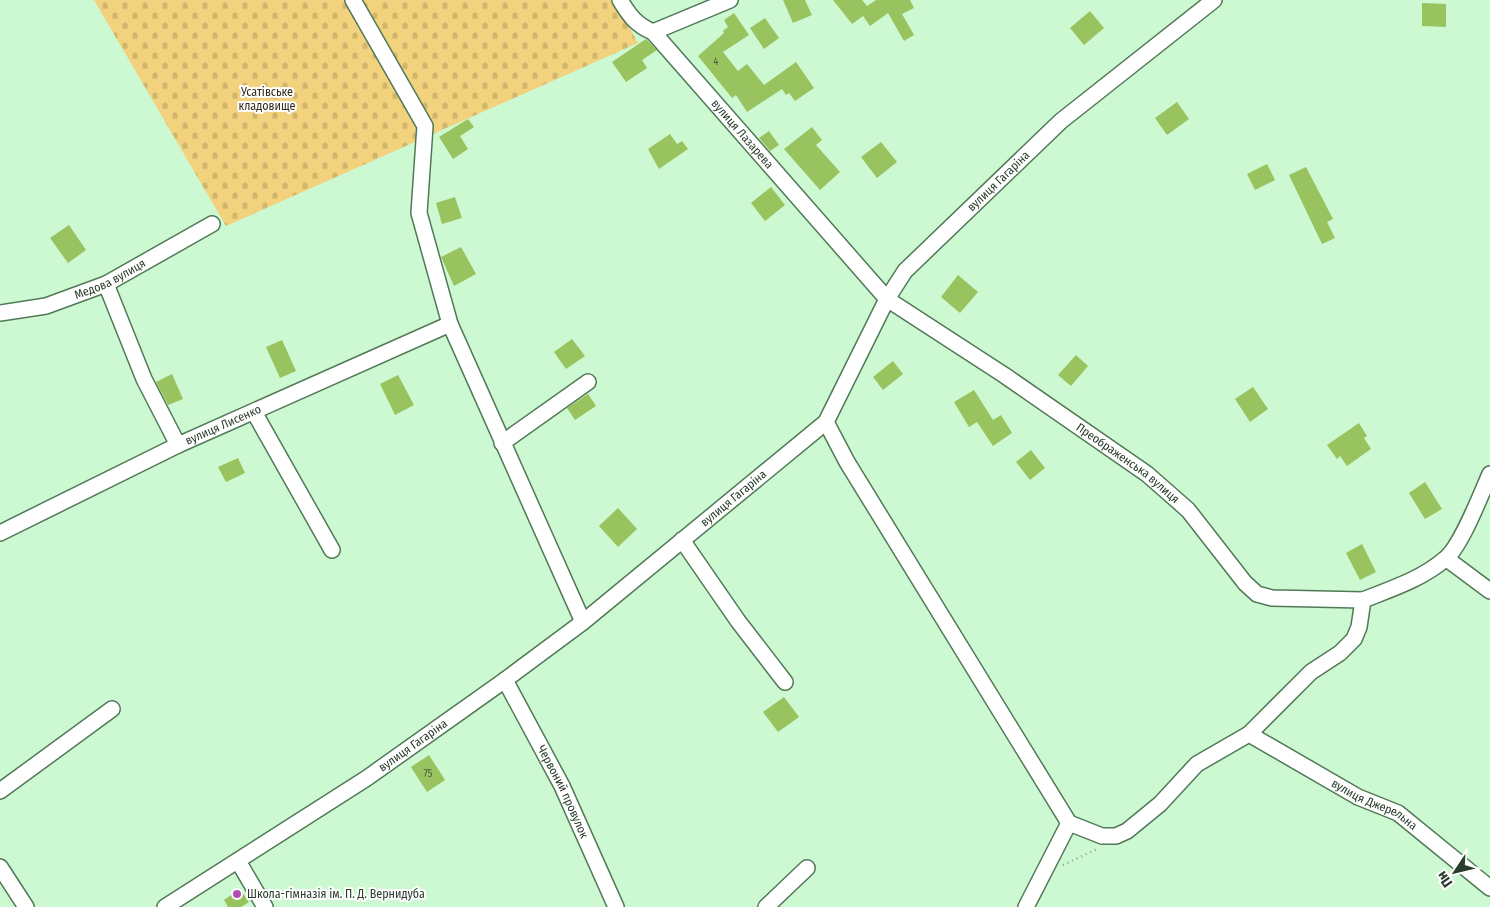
<svg xmlns="http://www.w3.org/2000/svg" width="1490" height="907" font-family="'Fira Sans Condensed',sans-serif">
  <style>
    .cemetery { fill: url(#cemetery-stones) }
    .building { fill: #99c35e }
    .lines { fill: none; stroke-linecap: round; stroke-linejoin: round }
    .minor-casing { stroke: #517957; stroke-width: 18 }
    .path { stroke: #85a688; stroke-width: 2.5; stroke-dasharray: 1 4; stroke-linecap: butt }
    .minor { stroke: #fff; stroke-width: 15 }
    .poi-dot { fill: #b44eb2; stroke: #fff; stroke-width: 2 }
    .labels { text-anchor: middle; stroke-width: 4; stroke-linejoin: round; paint-order: stroke }
    .number-label { font-size: 10px; fill: #465e38 }
    .park-label { font-size: 12px; fill: #342c19; stroke: #fff }
    .street-label { font-size: 12px; fill: #2a3c2c; stroke: #fff }
    .poi-label { font-size: 12px; fill: #2a3c2c; stroke: #fff; text-anchor: start }
  </style>
  <defs>
    <pattern id="cemetery-stones" width="16" height="16" patternUnits="userSpaceOnUse" patternTransform="scale(1.25)"><rect width="16" height="16" fill="#f3d27e"/><path d="M2 7V4a2 2 0 0 1 4 0v3zM10 15v-3a2 2 0 0 1 4 0v3z" fill="#d0b56d"/></pattern>
  </defs>
  <rect width="100%" height="100%" fill="#ccf9d1"/>
  <polygon class="cemetery" points="94,0 614,0 638,43 226,226"/>
  <g class="building">
    <polygon points="783,0 805,0 812,15 793,23"/>
    <polygon points="833,0 862,0 867,6 876,0 910,0 914,8 902,14 914,35 904,41 888,13 870,26 863,16 852,24"/>
    <polygon points="1422,3 1446,4 1446,27 1422,26"/>
    <polygon points="1090,11 1104,28 1084,45 1070,28"/>
    <polygon points="734,13 749,35 723,52 738,71 747,64 764,85 796,62 814,88 795,101 789,93 786,95 782,89 747,112 736,95 732,98 698,56 724,33 723,31 728,27 724,20"/>
    <polygon points="765,18 779,38 764,49 750,28"/>
    <polygon points="646,39 657,50 642,60 647,68 626,82 612,62"/>
    <polygon points="1177,102 1189,119 1167,135 1155,118"/>
    <polygon points="468,119 474,127 460,136 468,149 453,159 439,137"/>
    <polygon points="812,127 822,140 816,145 840,172 820,190 784,149"/>
    <polygon points="769,131 779,145 770,151 759,138"/>
    <polygon points="670,134 677,144 682,141 688,149 659,169 648,149"/>
    <polygon points="881,142 897,162 877,178 861,157"/>
    <polygon points="1267,164 1275,180 1255,190 1247,174"/>
    <polygon points="1306,167 1333,219 1327,222 1335,238 1322,244 1289,175"/>
    <polygon points="771,187 785,205 765,221 751,203"/>
    <polygon points="455,197 462,218 442,224 436,203"/>
    <polygon points="69,225 86,250 68,263 50,238"/>
    <polygon points="461,247 476,274 454,286 441,257"/>
    <polygon points="958,275 978,292 960,313 941,297"/>
    <polygon points="572,339 585,356 566,369 554,352"/>
    <polygon points="282,340 296,371 280,378 266,347"/>
    <polygon points="1076,355 1088,366 1071,386 1058,375"/>
    <polygon points="893,361 903,374 883,390 873,377"/>
    <polygon points="172,374 183,399 168,405 156,382"/>
    <polygon points="398,375 414,405 395,415 380,384"/>
    <polygon points="1253,387 1268,409 1250,422 1235,399"/>
    <polygon points="974,390 993,420 1001,415 1012,433 993,446 977,422 969,427 954,402"/>
    <polygon points="588,394 596,406 575,420 567,408"/>
    <polygon points="1359,423 1367,436 1364,438 1371,449 1347,466 1340,456 1337,459 1327,445"/>
    <polygon points="1031,450 1045,468 1030,480 1016,462"/>
    <polygon points="238,458 245,473 226,482 218,467"/>
    <polygon points="1425,482 1442,509 1425,519 1409,493"/>
    <polygon points="618,508 637,529 618,547 599,526"/>
    <polygon points="1362,544 1376,572 1360,580 1346,553"/>
    <polygon points="784,697 799,717 778,732 763,712"/>
    <polygon points="429,755 445,780 427,792 411,767"/>
    <polygon points="240,889 249,902 241,907 228,907 224,900"/>
  </g>
  <g class="lines">
    <defs>
      <g id="minor">
        <polyline points="353,0 425,126 419,213 450,324 583,622"/>
        <path d="M620 0C629 15 636 25 653 32"/>
        <path id="s1" d="M730 0 653 32 887 299 1004 375 1147 474 1188 510 1245 583 1257 594 1272 598 1363 600"/>
        <polyline points="106,284 144,379 178,445"/>
        <path id="s2" d="M0 313 46 306 106 284 212 224"/>
        <polyline points="254,412 332,550"/>
        <polyline points="826,422 847,462 1069,823"/>
        <polyline points="502,443 588,382"/>
        <path id="s3" d="M0 533 178 445 450 324"/>
        <polyline points="682,540 738,621 785,682"/>
        <polyline points="1447,559 1490,591"/>
        <path id="s4" d="M505 680 562 786 616 907"/>
        <path id="s5" d="M1249 734 1358 797 1398 813 1490 888"/>
        <polyline points="0,791 112,709"/>
        <polyline points="238,861 265,907"/>
        <polyline points="0,867 26,907"/>
        <path id="s6" d="M165 907 367 778 505 680 583 622 826 422 887 299 905 271 1061 121 1214 0"/>
        <polyline points="766,907 807,868"/>
        <path d="M1026 907 1069 823 1102 836H1116L1127 831 1160 804 1197 764 1249 734 1311 672 1340 653 1354 639 1359 627 1363 600C1391 589 1422 579 1445 559 1461 547 1481 494 1490 474"/>
      </g>
    </defs>
    <use href="#minor" class="minor-casing"/>
    <polyline class="path" points="1063,865 1097,849"/>
    <use href="#minor" class="minor"/>
  </g>
  <circle class="poi-dot" cx="237" cy="894" r="5"/>
  <g class="labels">
    <g class="number-label">
      <text x="716" y="65">4</text>
      <text x="428" y="777">75</text>
    </g>
    <g class="park-label">
      <text x="267" y="96">Усатівське<tspan x="267" dy="14">кладовище</tspan></text>
    </g>
    <g class="street-label">
      <text dy="4" stroke="none"><textPath href="#s1" startOffset="219">вулиця Лазарева</textPath></text>
      <text dy="4" stroke="none"><textPath href="#s6" startOffset="1121">вулиця Гагаріна</textPath></text>
      <text dy="4" stroke="none"><textPath href="#s2" startOffset="116">Медова вулиця</textPath></text>
      <text dy="4" stroke="none"><textPath href="#s3" startOffset="248">вулиця Лисенко</textPath></text>
      <text dy="4" stroke="none"><textPath href="#s1" startOffset="730">Преображенська вулиця</textPath></text>
      <text dy="4" stroke="none"><textPath href="#s6" startOffset="701">вулиця Гагаріна</textPath></text>
      <text dy="4" stroke="none"><textPath href="#s6" startOffset="296">вулиця Гагаріна</textPath></text>
      <text dy="4" stroke="none"><textPath href="#s4" startOffset="126">Червоний провулок</textPath></text>
      <text dy="4" stroke="none"><textPath href="#s5" startOffset="144">вулиця Джерельна</textPath></text>
    </g>
    <g class="poi-label">
      <text x="247" y="898">Школа-гімназія ім. П. Д. Вернидуба</text>
    </g>
  </g>
  <g transform="translate(1455 872) rotate(235)" stroke="#ffffff" stroke-width="4" paint-order="stroke">
  <path d="M0-4L9 19L0 12L-9 19Z" fill="#2a3c2c"/>
  <text y="-8" font-size="14" font-weight="bold" text-anchor="middle" fill="#2a3c2c">Пн</text>
  </g>
</svg>
